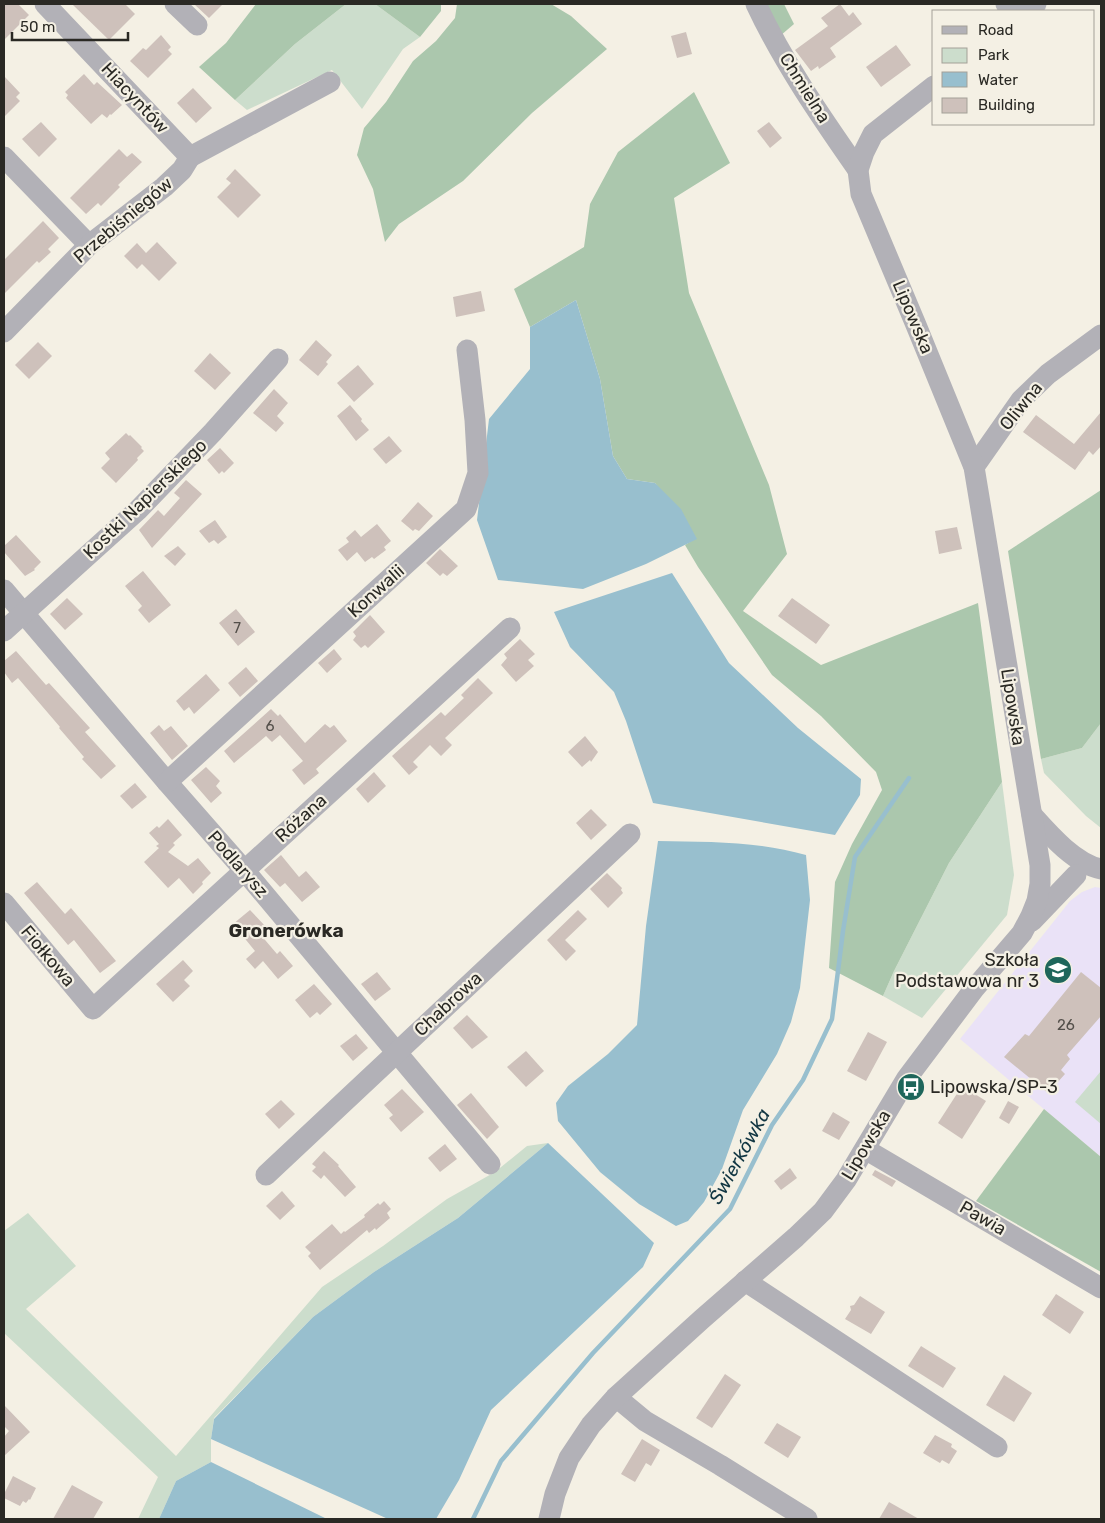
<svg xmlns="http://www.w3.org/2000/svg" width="1105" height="1523" font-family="Rubik,sans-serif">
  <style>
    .education { fill: #eae2f7 }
    .green { fill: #cdc }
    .forest { fill: #abc7ad }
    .water { fill: #98bfce }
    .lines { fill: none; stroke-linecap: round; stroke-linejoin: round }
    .stream { stroke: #98bfce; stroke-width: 4.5 }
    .building { fill: #cec1bb }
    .minor { stroke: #b2b1b7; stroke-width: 21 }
    .labels { text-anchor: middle; stroke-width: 4.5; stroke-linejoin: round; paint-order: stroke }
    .number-label { font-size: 15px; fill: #534f4a }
    .street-label { font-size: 18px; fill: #2a2924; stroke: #f4f0e4 }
    .poi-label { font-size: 18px; fill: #2a2924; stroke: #f4f0e4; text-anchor: end }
    .neighbourhood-label { font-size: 19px; font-weight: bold; fill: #2a2924; stroke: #f4f0e4 }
    .water-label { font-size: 19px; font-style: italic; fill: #113642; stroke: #f4f0e4 }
  </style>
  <rect width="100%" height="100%" fill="#f4f0e4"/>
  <polygon class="education" points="1095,887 1101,888 1101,1157 960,1039 1070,901 1082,892"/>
  <g class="green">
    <polygon points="346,4 375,4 420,37 403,49 362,109 332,70 247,110 235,100 295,44"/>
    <polygon points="1101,723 1101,828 1086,816 1044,773 1041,759 1082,748"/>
    <polygon points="1002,782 1014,875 1007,915 922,1018 883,996 894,971 949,863"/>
    <polygon points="1101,1071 1101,1124 1075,1102"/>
    <polygon points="548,1143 458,1218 374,1272 313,1317 214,1418 211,1439 211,1462 176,1481 159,1519 138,1519 158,1477 4,1333 4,1231 28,1213 76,1266 26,1309 176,1456 322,1287 383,1246 447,1199 495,1172 527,1146"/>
  </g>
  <g class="forest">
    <polygon points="256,4 346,4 295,44 235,100 199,67 226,43"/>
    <polygon points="375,4 441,4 441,11 420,37"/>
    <polygon points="457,4 551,4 571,16 607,49 532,113 463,181 399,224 385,242 373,189 357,155 364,128 386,102 413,61 436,41 455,18"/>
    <polygon points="763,4 784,4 794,24 780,36"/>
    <polygon points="694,92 730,163 674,198 689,293 769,485 787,554 743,611 821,665 978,603 1002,782 949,863 894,971 883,996 829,968 835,882 852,844 882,790 876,772 821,716 772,675 698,567 685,545 696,538 655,483 627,479 613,456 600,379 576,300 530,327 514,289 584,247 590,204 618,152"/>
    <polygon points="1101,490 1101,723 1082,748 1041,759 1008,551"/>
    <polygon points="1044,1109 1101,1157 1101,1272 976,1201"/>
  </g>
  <g class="water">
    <polygon points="576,300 600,379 613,456 627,479 655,483 681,509 697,539 646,564 583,589 498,580 477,520 489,419 530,369 530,327"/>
    <polygon points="672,573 729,663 798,728 861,779 860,795 835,835 653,803 626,721 614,692 570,647 554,612"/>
    <path d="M658 841C708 842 758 841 806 855L810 900 800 988 791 1022 777 1054 743 1110 722 1169 704 1202 688 1221 676 1226 639 1204 600 1172 558 1121 556 1103 568 1086 608 1054 637 1025 646 926Z"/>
    <polygon points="548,1143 654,1243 643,1267 491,1410 459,1480 436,1519 388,1519 211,1439 214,1419 313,1317 374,1272 458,1218"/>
    <polygon points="211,1462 327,1519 159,1519 176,1481"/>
  </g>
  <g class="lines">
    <polyline class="stream" points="473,1519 501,1461 593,1353 730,1209 772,1125 803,1080 832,1019 843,931 855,857 909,778"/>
  </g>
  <g class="building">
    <polygon points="4,4 18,4 29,15 4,40"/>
    <polygon points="72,4 125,4 135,14 109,40"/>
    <polygon points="194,4 223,4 209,18"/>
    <polygon points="840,4 849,16 853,12 862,24 830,48 836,57 819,69 818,66 811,71 795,50 828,26 821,18"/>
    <polygon points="686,32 692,54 677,58 671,36"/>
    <polygon points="161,35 171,47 168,50 172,54 148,78 130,61 143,48 146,50"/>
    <polygon points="896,45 911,65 881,87 866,67"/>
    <polygon points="84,74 94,85 97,82 122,105 111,115 110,114 107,118 102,114 91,124 66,98 68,95 65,92"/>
    <polygon points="4,76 20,93 16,97 20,101 4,117"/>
    <polygon points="193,88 212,108 196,123 177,103"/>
    <polygon points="41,122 57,139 39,157 22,139"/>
    <polygon points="769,122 782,138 770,148 757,131"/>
    <polygon points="119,149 127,157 132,153 142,162 118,185 120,187 101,206 98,203 86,214 70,198"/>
    <polygon points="235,169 261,195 238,218 217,197 231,183 226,179"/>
    <polygon points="43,221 59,238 48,249 51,252 39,263 37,261 4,294 4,260"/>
    <polygon points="157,242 177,263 159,281 142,264 137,269 124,256 137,243 146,253"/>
    <polygon points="481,291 485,311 456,317 453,297"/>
    <polygon points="316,340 332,355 326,362 328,364 318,376 299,360"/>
    <polygon points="38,342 52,356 29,379 15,365"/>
    <polygon points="210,353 231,373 215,390 194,371"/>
    <polygon points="358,365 374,384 354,402 337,383"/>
    <polygon points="274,389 288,403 277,416 284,423 276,432 253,413"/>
    <polygon points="350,405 362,419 361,421 369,430 356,441 337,416"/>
    <polygon points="1101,412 1101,446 1093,455 1089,451 1075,470 1023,432 1036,415 1074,444"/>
    <polygon points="126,433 129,436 130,435 142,447 141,448 144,451 137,458 138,460 116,483 101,468 110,459 105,453"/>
    <polygon points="389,436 402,451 386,464 373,449"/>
    <polygon points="220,448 234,463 224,473 222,471 219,474 207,460"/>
    <polygon points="186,480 202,494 152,548 139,530 158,510 164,516 180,498 174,493"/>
    <polygon points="418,502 433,516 419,531 415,529 413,531 401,521"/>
    <polygon points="215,520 227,537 218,544 214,540 209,543 199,531"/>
    <polygon points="377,524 391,541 384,547 386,550 374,559 372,557 365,562 357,552 347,561 338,550 349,542 346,538 355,530 361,537"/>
    <polygon points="957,527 962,549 939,554 935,531"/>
    <polygon points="16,535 41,562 34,569 35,570 25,576 4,552 4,546"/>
    <polygon points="178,546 186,554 175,566 164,556"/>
    <polygon points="440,549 458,566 447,576 443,573 440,576 426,563"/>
    <polygon points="143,571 171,605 149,623 138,610 142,606 125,586"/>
    <polygon points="67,598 83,614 65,630 50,614"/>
    <polygon points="792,598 830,625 816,644 778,616"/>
    <polygon points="236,609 255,632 238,646 219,623"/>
    <polygon points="370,615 385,632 368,648 365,645 361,648 353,640 356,636 353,632"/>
    <polygon points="520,639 535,654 528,660 534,666 516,682 501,665 507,658 504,654"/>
    <polygon points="334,649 342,659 327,673 318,663"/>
    <polygon points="16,651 46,685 49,683 90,728 85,732 116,766 101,779 82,759 84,757 59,728 60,727 18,678 12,683 4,672 4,661"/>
    <polygon points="246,667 258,681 240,697 228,683"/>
    <polygon points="206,674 220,690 194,714 189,707 184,711 176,701"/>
    <polygon points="478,678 493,693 445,738 452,745 441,756 430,745 413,762 418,767 409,775 392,756 441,712 445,716 464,698 461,695"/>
    <polygon points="271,709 278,716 280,714 305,743 325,724 330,728 334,725 347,741 316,769 319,773 304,785 292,770 303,761 280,735 272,742 266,736 234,763 224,751"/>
    <polygon points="159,725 164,731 171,726 188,746 172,760 150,733"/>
    <polygon points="585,736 598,752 591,762 590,760 582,767 568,752"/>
    <polygon points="206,767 220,781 216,786 222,793 211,803 191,780"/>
    <polygon points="374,772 386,786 368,803 356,789"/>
    <polygon points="135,783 147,797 132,809 120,796"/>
    <polygon points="591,809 607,825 591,840 576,823"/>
    <polygon points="168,819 182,835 173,843 175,845 168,852 188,866 198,858 211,873 202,882 203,884 193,894 179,878 168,888 144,862 159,848 156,846 159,844 149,833 157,826 159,828"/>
    <polygon points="281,855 299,877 306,871 320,887 302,902 285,883 280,887 264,870"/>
    <polygon points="607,873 622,888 621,890 623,893 608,908 590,889"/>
    <polygon points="37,882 65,914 71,908 116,961 100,973 74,940 68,945 24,893"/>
    <polygon points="250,910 267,928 260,934 277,954 280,951 293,966 278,979 263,961 255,969 246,959 255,951 233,924"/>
    <polygon points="578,910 587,919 565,940 576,951 566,961 547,940"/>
    <polygon points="183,960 193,971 184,980 190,986 173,1002 156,984"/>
    <polygon points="377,972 391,989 375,1001 361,984"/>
    <polygon points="1081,972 1101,988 1101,1016 1067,1055 1070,1059 1061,1070 1065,1074 1048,1093 1004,1057 1025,1034 1029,1036"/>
    <polygon points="314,984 332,1004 320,1015 317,1012 310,1018 295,1000"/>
    <polygon points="467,1015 488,1037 472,1049 453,1028"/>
    <polygon points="868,1032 887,1042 866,1081 847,1071"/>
    <polygon points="356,1034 368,1048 353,1061 340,1046"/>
    <polygon points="526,1051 544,1071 526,1087 507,1067"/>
    <polygon points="962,1086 986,1101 962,1139 938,1123"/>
    <polygon points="402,1089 424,1112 401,1132 389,1118 393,1115 384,1105"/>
    <polygon points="471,1093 499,1127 487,1139 457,1105"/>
    <polygon points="281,1100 295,1114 279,1129 265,1114"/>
    <polygon points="1008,1101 1019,1107 1009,1124 999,1118"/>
    <polygon points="833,1112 850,1122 839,1140 822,1131"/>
    <polygon points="445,1144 457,1159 440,1172 428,1158"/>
    <polygon points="324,1151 339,1165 338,1166 356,1187 345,1197 324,1175 321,1179 312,1171 316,1167 312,1164"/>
    <polygon points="790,1168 797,1178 781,1190 774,1181"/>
    <polygon points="875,1170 896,1181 892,1187 872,1175"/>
    <polygon points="282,1191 295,1206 280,1220 266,1206"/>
    <polygon points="384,1201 391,1209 387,1213 390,1218 376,1230 375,1228 369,1233 367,1230 320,1270 308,1256 311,1253 305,1247 332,1224 341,1234 344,1231 345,1232 365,1217 364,1215 378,1203 380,1205"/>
    <polygon points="1056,1294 1084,1312 1070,1334 1042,1315"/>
    <polygon points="860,1296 885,1312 871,1334 845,1319 851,1310 850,1306 854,1305"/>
    <polygon points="921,1346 956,1368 943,1388 908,1366"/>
    <polygon points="725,1374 741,1385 712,1428 696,1418"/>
    <polygon points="1004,1375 1032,1393 1014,1422 986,1405"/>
    <polygon points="4,1405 30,1432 4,1456 4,1437 9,1431 4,1426"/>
    <polygon points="777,1423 801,1437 788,1458 764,1443"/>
    <polygon points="935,1435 952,1444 951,1447 957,1451 949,1464 942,1460 940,1463 923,1453"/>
    <polygon points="642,1439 660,1450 651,1466 646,1463 635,1482 621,1474"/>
    <polygon points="13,1476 36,1488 30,1500 29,1499 26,1503 23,1501 20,1506 4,1498 4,1494"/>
    <polygon points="72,1485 103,1502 93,1519 53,1519"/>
    <polygon points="889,1502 919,1519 879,1519"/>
  </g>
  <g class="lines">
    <g class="minor">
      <polyline points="175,4 197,25"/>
      <path d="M756 4C783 62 821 117 858 170"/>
      <polyline points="1006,4 1011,11"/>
      <polyline points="1027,11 1036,4"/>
      <polyline points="4,157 89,245"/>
      <polyline points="190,157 330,82"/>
      <polyline points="4,332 89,245 164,187 182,170 190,157 45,4"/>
      <polyline points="974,467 1021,400 1048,374 1101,335"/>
      <polyline points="4,590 167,782 244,870 490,1164"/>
      <polyline points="4,631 138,510 213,432 278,359"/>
      <polyline points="167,782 466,509 478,473 475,420 467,350"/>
      <path d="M1032 815C1049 834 1075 864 1101 869"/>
      <polyline points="4,903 93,1009 510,628"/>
      <polyline points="1032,921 1076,875"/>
      <polyline points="865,1149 1101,1288"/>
      <polyline points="266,1175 630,834"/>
      <polyline points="745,1281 997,1447"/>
      <polyline points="616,1397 645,1421 720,1465 807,1519"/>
      <polyline points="549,1519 555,1494 569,1458 591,1425 616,1397 702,1319 796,1237 823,1211 846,1180 907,1078 974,989 1022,933 1031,916 1037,901 1040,884 1040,865 974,467 916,325 861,194 858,170 864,152 873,134 934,86"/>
    </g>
  </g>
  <defs>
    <symbol id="school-disc" viewBox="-11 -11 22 22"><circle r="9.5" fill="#1e665b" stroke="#f4f0e4"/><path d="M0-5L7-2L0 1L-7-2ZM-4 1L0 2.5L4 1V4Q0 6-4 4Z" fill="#fff"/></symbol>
    <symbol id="bus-disc" viewBox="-11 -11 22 22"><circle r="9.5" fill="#1e665b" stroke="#f4f0e4"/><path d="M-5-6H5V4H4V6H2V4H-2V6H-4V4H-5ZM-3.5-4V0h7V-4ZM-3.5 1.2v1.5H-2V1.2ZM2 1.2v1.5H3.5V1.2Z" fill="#fff"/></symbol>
  </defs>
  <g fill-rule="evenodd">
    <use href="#school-disc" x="1042" y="954" width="32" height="32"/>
    <use href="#bus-disc" x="895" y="1071" width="32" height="32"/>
  </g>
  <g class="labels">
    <g class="number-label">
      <text x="237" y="633">7</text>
      <text x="270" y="731">6</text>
      <text x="1066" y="1030">26</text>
    </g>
    <g class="street-label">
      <text transform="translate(805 88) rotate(58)" y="6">Chmielna</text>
      <text transform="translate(135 98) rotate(47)" y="6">Hiacyntów</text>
      <text transform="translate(123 220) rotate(-40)" y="6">Przebiśniegów</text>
      <text transform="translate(913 317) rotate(67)" y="6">Lipowska</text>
      <text transform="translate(1021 406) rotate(-51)" y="6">Oliwna</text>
      <text transform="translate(145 499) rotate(-44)" y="6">Kostki Napierskiego</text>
      <text transform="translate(376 591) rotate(-42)" y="6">Konwalii</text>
      <text transform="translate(1013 707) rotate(81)" y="6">Lipowska</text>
      <text transform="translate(301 818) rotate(-42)" y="6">Różana</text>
      <text transform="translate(238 864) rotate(49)" y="6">Podlarysz</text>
      <text transform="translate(48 956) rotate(50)" y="6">Fiołkowa</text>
      <text transform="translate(448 1004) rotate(-43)" y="6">Chabrowa</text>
      <text transform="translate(866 1145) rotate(-59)" y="6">Lipowska</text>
      <text transform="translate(983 1218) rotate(30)" y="6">Pawia</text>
    </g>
    <g class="poi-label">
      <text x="1039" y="966">Szkoła<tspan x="1039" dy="21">Podstawowa nr 3</tspan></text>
      <text x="930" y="1093" text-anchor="start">Lipowska/SP-3</text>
    </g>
    <g class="neighbourhood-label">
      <text x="286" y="937">Gronerówka</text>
    </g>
    <g class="water-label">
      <text transform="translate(739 1156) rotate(-61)" y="7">Świerkówka</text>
    </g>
  </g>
  <rect width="1105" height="1523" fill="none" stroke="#2a2924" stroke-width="10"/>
  <rect x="932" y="10" width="162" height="115" fill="#f4f0e4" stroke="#a3a097"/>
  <rect x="942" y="26" width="25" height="8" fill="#b2b1b7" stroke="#a3a097"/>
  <text x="978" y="35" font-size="15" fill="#2a2924">Road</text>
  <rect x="942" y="48" width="25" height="15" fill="#ccddcc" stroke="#a3a097"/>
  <text x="978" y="60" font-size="15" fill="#2a2924">Park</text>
  <rect x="942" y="72" width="25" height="15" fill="#98bfce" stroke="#a3a097"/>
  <text x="978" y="85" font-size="15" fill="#2a2924">Water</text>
  <rect x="942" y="98" width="25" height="15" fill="#cec1bb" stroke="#a3a097"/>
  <text x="978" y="110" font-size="15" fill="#2a2924">Building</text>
  <path d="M12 32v8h116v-8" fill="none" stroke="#2a2924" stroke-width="2.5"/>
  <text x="20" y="32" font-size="15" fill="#2a2924" stroke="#f4f0e4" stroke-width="4" paint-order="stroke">50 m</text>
</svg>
